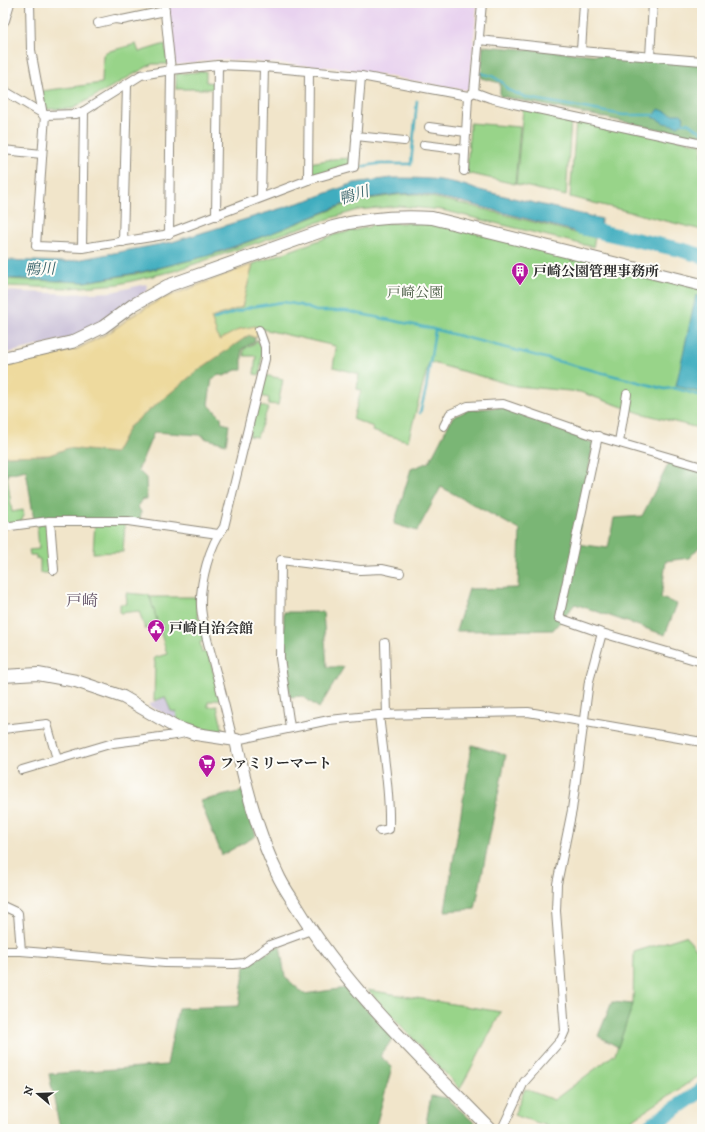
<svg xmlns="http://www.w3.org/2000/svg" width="705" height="1132" font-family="'IM FELL DW Pica','Noto Serif JP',serif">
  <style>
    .built { fill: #e8d2ef }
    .industrial { fill: #c9bfd8 }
    .green { fill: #98d489; stroke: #62805a }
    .forest { fill: #7ab675; stroke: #527050 }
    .sand { fill: #eeda9e; stroke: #8c8264 }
    .water { fill: #40adbf; stroke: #366c75 }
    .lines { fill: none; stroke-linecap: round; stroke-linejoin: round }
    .stream { stroke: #40adbf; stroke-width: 2.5 }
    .river { stroke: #40adbf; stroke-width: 15 }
    .street-casing { stroke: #8e887a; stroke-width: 10 }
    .secondary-casing { stroke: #8e887a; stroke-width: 14 }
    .street { stroke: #fff; stroke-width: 8 }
    .secondary { stroke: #fff; stroke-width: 12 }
    .labels { text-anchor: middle; stroke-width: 4; stroke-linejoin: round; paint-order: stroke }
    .poi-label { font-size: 14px; font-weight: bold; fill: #2b2b2b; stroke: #fdfcf7; text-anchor: start }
    .park-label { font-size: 14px; fill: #4c5e47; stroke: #fdfcf7 }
    .water-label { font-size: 15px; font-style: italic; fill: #335f66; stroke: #fdfcf7 }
    .quarter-label { font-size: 16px; fill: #655469; stroke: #fdfcf7 }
  </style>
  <rect width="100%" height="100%" fill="#fdfcf7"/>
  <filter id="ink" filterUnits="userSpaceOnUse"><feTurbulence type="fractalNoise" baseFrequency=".025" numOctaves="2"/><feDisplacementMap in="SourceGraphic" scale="8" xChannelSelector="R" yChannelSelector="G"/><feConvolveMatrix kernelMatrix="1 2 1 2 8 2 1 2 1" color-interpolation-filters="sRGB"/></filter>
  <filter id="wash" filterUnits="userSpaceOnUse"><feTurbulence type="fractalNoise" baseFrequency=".012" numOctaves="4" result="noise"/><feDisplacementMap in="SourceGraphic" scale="16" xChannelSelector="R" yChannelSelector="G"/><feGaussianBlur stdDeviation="0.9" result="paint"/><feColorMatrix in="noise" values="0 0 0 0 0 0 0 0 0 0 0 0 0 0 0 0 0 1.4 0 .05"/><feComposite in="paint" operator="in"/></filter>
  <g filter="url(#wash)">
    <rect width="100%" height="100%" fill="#f1e5ca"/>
    <polygon class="built" points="166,3 477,3 470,85 466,90 342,68 219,59 177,65 173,62"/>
    <g class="industrial">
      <polygon points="146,284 148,290 107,319 70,338 3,354 3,291 70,294 112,292"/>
      <polygon points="165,697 171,711 176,712 178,721 148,705"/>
    </g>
    <g class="green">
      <polygon points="136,44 139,52 165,44 168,64 152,64 72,109 45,109 42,91 102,83 103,55 106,52"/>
      <polygon points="206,71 206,82 215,83 215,89 176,89 176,74"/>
      <polygon points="523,109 571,119 566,196 516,184"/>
      <polygon points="580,120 702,144 702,230 570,197 576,123"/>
      <polygon points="470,123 520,127 515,184 467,173"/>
      <polygon points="351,158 351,163 348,166 310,176 310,163 333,159"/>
      <polygon points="416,194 463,204 595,238 593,247 442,210 399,206 358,210 309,225 174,271 119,284 70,288 3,286 3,279 85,282 141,273 225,251 355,201 397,195"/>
      <polygon points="374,223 433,223 702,288 702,429 640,413 580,392 516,386 429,362 408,441 372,431 373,427 353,419 361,390 357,389 359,374 333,367 336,349 335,346 262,329 240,329 219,341 210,317 242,307 253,264 334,235 369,227"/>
      <polygon points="257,339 262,351 260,375 254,374 256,356 244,356 244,349 255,343"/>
      <polygon points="264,375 283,379 278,405 268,404 269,398 260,396"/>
      <polygon points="259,405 268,408 257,437 249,436 256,408"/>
      <polygon points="7,475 12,512 23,510 24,516 20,522 3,524 3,476"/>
      <polygon points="95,522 125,522 123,552 93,553"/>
      <polygon points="47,523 50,548 48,548 50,549 51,573 40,573 40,559 36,559 36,555 30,555 29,550 39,549 37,524"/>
      <polygon points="126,593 149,595 159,626 145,629 139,611 120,613 120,604 127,604"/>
      <path d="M150 597H196L198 616 204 641 200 642 202 653 208 651 220 699 208 702V707L217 706 223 732C207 730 193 728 178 721L176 712 171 711 165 697 154 701 155 663 154 658 167 654Z"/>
      <polygon points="685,936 702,955 702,1074 618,1129 547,1129 547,1126 514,1115 525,1089 554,1100 615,1054 633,1004 634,952"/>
      <polygon points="368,990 501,1012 460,1089"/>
    </g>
    <g class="forest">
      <polygon points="483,46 702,63 702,138 500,96 500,83 481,78"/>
      <polygon points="249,335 255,338 254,342 242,349 242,370 236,370 224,376 219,375 212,379 208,404 221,417 222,423 229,425 226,444 204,438 204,436 199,435 154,432 138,470 146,478 147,500 142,499 138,507 141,512 140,521 34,520 26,470 3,475 3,456 49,455 68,448 115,453 129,427 197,371"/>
      <polygon points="502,407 593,443 577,544 608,548 614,518 642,516 670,461 702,471 702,544 689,558 666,561 661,598 677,604 665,635 575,604 553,630 456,631 469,589 518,588 520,530 441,487 417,531 394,524 411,469 429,462 452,418 468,410"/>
      <polygon points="284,612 323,612 327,667 344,667 319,708 302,696 290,697 283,657"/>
      <polygon points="472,745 506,755 475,909 445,911"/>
      <polygon points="243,791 256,836 222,855 200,801"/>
      <polygon points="280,945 285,977 304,994 346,988 394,1037 380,1056 392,1067 375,1129 60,1129 49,1074 167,1065 178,1008 239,1006 245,966"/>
      <polygon points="612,1002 633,1004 618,1047 598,1036"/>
      <polygon points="431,1096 447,1098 481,1129 425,1129"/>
    </g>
    <polygon class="sand" points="253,264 242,307 211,318 219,340 240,329 255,326 258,335 255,338 249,335 197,371 129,427 115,453 68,448 49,455 3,456 3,367 77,349 110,332 132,316 159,300"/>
    <g class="water">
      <polygon points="659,109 672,114 681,114 684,117 683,123 678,126 664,123 653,117"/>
      <path d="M391 178C421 178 448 178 475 189L602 219 596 237 463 202 417 193 398 194 354 200 272 233 207 256 141 272 84 282 3 278V260L66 262 172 242 311 199 354 183Z"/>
      <polygon points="696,295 702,297 702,393 676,386"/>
    </g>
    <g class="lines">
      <g class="stream">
        <polyline points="480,73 492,76 502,82 508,90 528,98 623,115 654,115"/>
        <polyline points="683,123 688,123 702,132"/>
        <polyline points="359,167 377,164 411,164 417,101"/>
        <polyline points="214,319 251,307 283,302 300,305 316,311 346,311 429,328 665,389 674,388 702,396"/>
        <polyline points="420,413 426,389 435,330"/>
      </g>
      <g class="river">
        <polyline points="579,227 682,250 702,256"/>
        <polyline points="646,1129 702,1090"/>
      </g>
    </g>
  </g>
  <g filter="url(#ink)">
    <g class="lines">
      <defs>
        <g id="street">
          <polyline points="30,3 31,50 43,115"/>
          <polyline points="164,3 171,70 169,234"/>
          <polyline points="98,23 115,19 122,20 165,11"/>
          <polyline points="479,40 581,51 702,61"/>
          <polyline points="581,51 584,3"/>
          <polyline points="650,57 653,3"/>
          <polyline points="3,90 45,115 76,114 84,111 141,75 171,70 218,65 264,67 361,76 468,96 474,92 482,3"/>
          <polyline points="474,92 490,98 514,104 702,144"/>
          <polyline points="45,115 36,246 82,248 164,235 308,180 354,167 361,76"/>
          <polyline points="429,127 466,132"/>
          <polyline points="356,136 404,141"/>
          <polyline points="424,145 465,150"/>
          <polyline points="3,150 42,154"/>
          <polyline points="464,171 468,96"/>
          <polyline points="308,180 309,71"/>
          <polyline points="261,197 264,67"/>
          <polyline points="216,216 218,65"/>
          <polyline points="123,242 127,85"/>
          <polyline points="82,248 84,111"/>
          <polyline points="444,426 450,414 468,406 503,404 592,435 702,467"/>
          <polyline points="598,436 559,618 602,633"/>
          <polyline points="619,442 627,394"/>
          <polyline points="50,521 54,570"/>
          <polyline points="3,527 49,521 128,521 218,534"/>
          <polyline points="385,643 387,715"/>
          <path d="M379 715C383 753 390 791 389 829L380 831"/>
          <polyline points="290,727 280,658 281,560 360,570 382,569 400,573"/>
          <polyline points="3,729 47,724 57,759"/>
          <path d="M233 740C227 717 222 692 215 669 210 649 202 626 201 606 200 582 209 546 224 527L265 359V347L259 330"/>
          <polyline points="236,740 329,720 379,715 528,712 702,742"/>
          <polyline points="22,770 113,743 176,735 189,732"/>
          <polyline points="3,906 18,913 21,951"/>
          <polyline points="3,951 21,951 165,963 234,964 244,963 270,945 311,930"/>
          <polyline points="502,1129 524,1082 561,1040 565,1031 556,911 557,884 572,810 589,681 602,633 702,662"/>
        </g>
        <g id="secondary">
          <polyline points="3,20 8,3"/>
          <path d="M3 358 72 342 103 327 133 305 167 286 333 227C366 218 398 216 432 218L702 285"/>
          <path d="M3 676 38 674 76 681 123 697 175 727 196 734 236 740C245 785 257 832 277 873 282 885 290 896 297 907 348 991 422 1059 490 1129"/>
        </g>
      </defs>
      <use href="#street" class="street-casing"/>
      <use href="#secondary" class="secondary-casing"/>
      <use href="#street" class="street"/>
      <use href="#secondary" class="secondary"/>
    </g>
  </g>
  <defs>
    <symbol id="building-pin" viewBox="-11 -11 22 30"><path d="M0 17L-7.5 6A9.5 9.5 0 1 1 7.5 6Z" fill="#b5179e" stroke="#fdfcf7"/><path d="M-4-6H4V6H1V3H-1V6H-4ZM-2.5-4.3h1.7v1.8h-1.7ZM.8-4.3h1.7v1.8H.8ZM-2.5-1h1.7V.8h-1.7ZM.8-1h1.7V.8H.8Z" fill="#fff"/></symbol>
    <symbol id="civic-pin" viewBox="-11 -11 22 30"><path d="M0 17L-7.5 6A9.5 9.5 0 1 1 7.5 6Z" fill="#b5179e" stroke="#fdfcf7"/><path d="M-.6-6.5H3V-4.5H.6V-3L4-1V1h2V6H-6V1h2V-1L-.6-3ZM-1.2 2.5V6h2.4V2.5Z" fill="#fff"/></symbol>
    <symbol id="supermarket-pin" viewBox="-11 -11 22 30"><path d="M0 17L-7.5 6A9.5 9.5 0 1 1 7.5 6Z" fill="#b5179e" stroke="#fdfcf7"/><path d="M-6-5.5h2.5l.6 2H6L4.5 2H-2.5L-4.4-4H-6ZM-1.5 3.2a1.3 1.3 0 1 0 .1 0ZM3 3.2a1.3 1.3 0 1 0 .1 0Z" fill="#fff"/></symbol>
  </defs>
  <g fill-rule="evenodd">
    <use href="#building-pin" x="510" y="261" width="20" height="27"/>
    <use href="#civic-pin" x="146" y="618" width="20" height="27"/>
    <use href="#supermarket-pin" x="197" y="753" width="20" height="27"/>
  </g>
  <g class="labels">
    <g class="poi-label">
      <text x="533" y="276">戸崎公園管理事務所</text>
      <text x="169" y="633">戸崎自治会館</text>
      <text x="220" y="768">ファミリーマート</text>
    </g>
    <g class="park-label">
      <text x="415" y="297">戸崎公園</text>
    </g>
    <g class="water-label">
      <text transform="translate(354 195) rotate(-17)" y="5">鴨川</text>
      <text transform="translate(40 269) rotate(-2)" y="5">鴨川</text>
    </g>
    <g class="quarter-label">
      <text x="82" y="606">戸崎</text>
    </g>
  </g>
  <rect width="705" height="1132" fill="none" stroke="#fdfcf7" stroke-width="16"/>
  <g transform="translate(38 1094) rotate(289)" stroke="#fdfcf7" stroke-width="3" paint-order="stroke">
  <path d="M0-3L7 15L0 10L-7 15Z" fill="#2b2b2b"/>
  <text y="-6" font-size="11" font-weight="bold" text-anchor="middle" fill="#2b2b2b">N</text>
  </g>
</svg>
